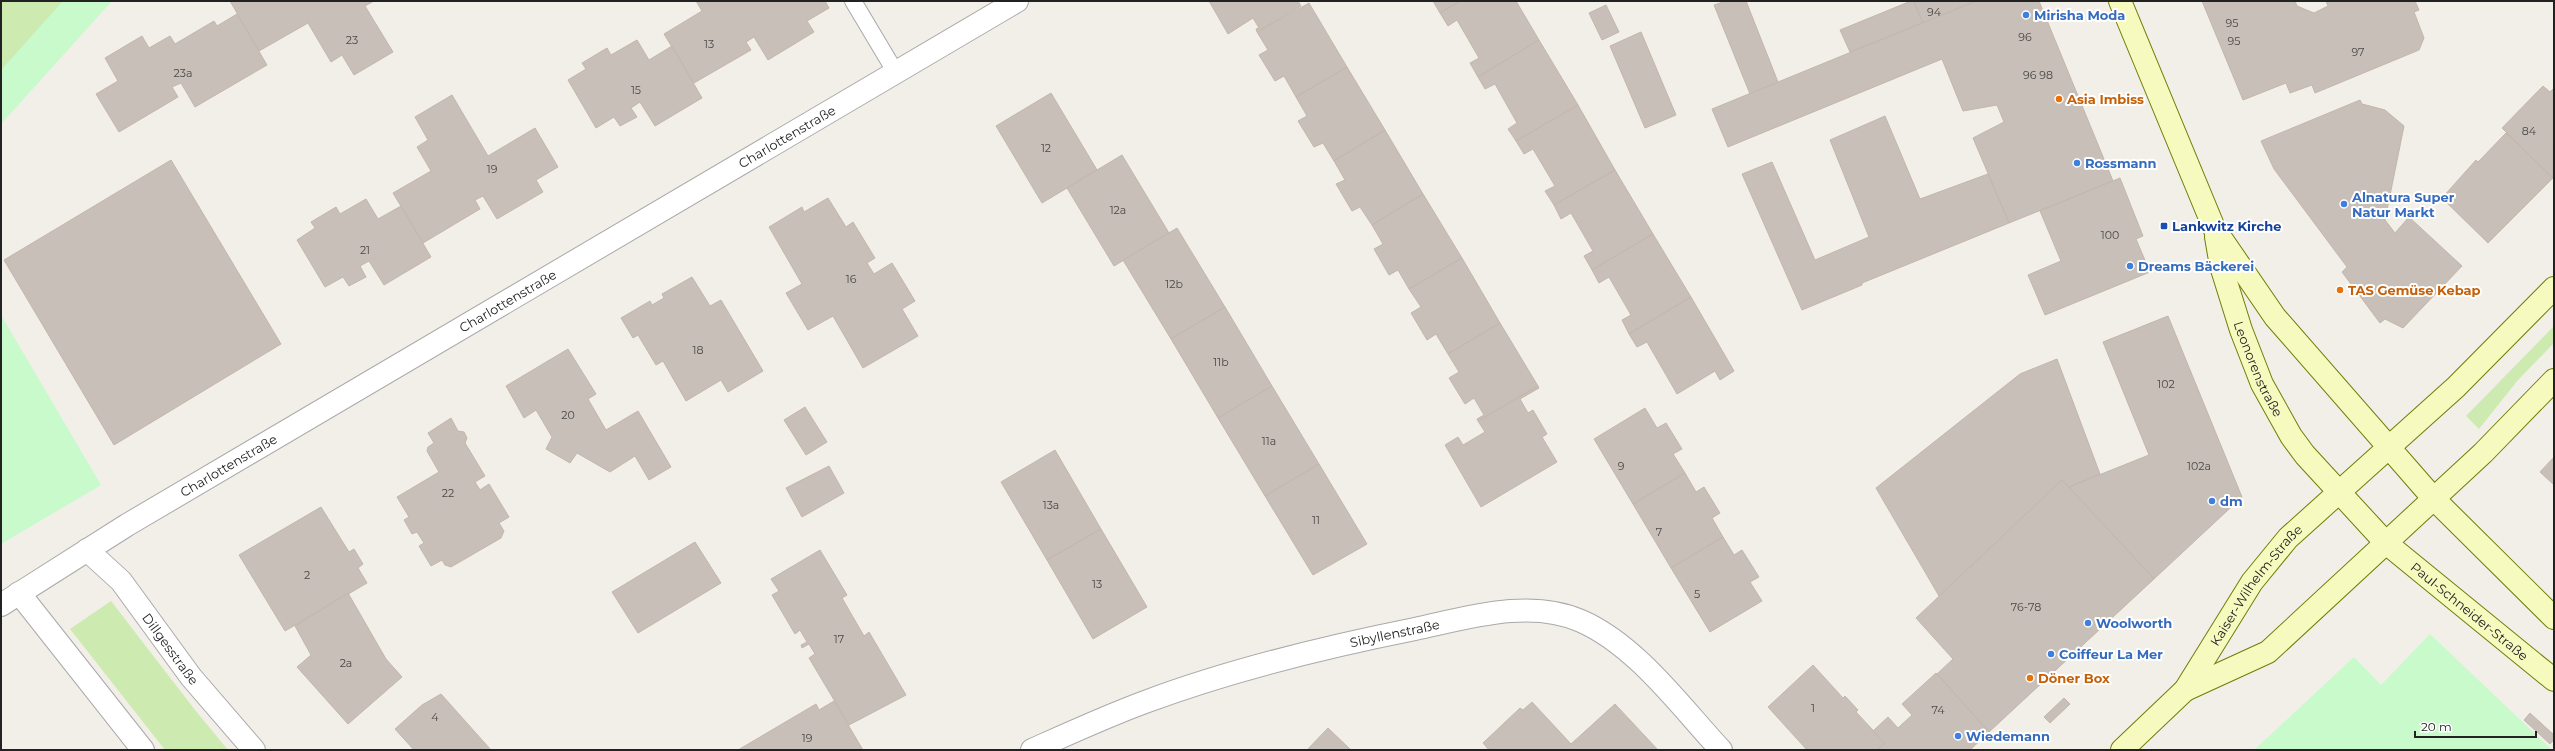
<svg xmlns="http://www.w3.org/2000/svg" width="2555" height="751" font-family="Montserrat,sans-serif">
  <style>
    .grass { fill: #cdebb0 }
    .park { fill: #c8facc }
    .building { fill: #c7bfb8; stroke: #c4b6ab }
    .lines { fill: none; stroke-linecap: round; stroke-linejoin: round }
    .lane-casing { stroke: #a9a9a9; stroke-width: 18 }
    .street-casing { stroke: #a9a9a9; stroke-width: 24 }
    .secondary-casing { stroke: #707d05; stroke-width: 24 }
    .lane { stroke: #fff; stroke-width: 16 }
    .street { stroke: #fff; stroke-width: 22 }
    .secondary { stroke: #f7fabf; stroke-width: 22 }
    .shop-dot { fill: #3f7fe0; stroke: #fff; stroke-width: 1.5 }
    .food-dot { fill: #e8710a; stroke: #fff; stroke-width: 1.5 }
    .transit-dot { fill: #1a4fb4; stroke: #fff; stroke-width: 1.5 }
    .labels { text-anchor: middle; stroke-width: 4; stroke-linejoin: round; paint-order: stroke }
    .number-label { font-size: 11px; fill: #4b4948 }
    .shop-label { font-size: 13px; font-weight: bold; fill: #366cbe; stroke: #fff; text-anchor: start }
    .food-label { font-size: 13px; font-weight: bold; fill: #c56008; stroke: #fff; text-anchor: start }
    .street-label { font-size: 13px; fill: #222; stroke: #fff }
    .transit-label { font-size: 13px; font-weight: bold; fill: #164399; stroke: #fff; text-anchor: start }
  </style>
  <rect width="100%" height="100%" fill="#f2efe9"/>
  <g class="grass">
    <polygon points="1,1 80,1 1,87"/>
    <polygon points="2554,326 2554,343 2518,380 2479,429 2466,416"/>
    <polygon points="111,601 195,710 228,750 165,750 70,629"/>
  </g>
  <g class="park">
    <polygon points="63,1 112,1 1,124 1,70"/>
    <polygon points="1,315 101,485 1,544"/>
    <polygon points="2430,634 2550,748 2549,750 2254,750 2354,657 2381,685"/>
  </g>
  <g class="building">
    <polygon points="230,1 374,1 365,6 393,52 354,75 342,55 331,62 308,23 259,51"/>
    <polygon points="696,1 825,1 829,8 807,21 814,32 768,60 754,37 746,42 751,50 694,83 664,34 702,11"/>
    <polygon points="1209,1 1298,1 1301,6 1257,32 1256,29 1259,28 1253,18 1228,34"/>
    <polygon points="1433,1 1460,1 1440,13"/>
    <polygon points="1460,1 1516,1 1539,40 1478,77 1470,63 1479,58 1457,20 1448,26 1440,13"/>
    <polygon points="1726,1 1746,1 1778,82 1750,94 1714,5"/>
    <polygon points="1911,1 1914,1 1923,23 1850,52 1840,30"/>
    <polygon points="1914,1 1976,1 1923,23"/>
    <polygon points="1976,1 2039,1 2113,181 2009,223 1973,138 2004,122 1997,105 1963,111 1942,59 1728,147 1712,109"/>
    <polygon points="2202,1 2295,1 2297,6 2314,13 2328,6 2326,1 2415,1 2419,10 2414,12 2424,38 2419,50 2315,93 2312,85 2290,93 2286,83 2243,100"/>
    <polygon points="1309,3 1347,67 1296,97 1284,76 1275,81 1259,55 1268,50 1257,32"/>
    <polygon points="1606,5 1619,32 1602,40 1589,13"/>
    <polygon points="237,14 267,65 195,107 181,83 172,87 178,97 119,132 96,94 118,81 105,58 142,36 149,48 170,36 175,44 214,21 217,26"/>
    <polygon points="1641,32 1676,115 1645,128 1610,46"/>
    <polygon points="637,40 649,60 672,46 702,98 655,126 640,102 631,108 637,117 620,126 614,117 596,128 568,80 586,69 582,63 607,48 611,55"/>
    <polygon points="1539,40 1578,105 1516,141 1508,129 1517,123 1495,84 1485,89 1478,77"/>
    <polygon points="1347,67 1385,130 1334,161 1323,143 1314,147 1298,121 1307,116 1296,97"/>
    <polygon points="2543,86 2550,92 2554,88 2553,179 2502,128"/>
    <polygon points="1051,93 1097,170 1042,203 996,126"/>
    <polygon points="452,95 488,156 535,128 558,167 536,180 543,192 497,219 483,196 475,200 480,209 423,243 393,193 431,171 417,147 428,140 415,117"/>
    <polygon points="2360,100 2362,104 2385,110 2404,126 2385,220 2395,233 2409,217 2462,266 2403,328 2385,319 2380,323 2342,272 2347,267 2274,169 2261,141"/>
    <polygon points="1578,105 1615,170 1554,205 1545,191 1555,186 1533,149 1524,154 1516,141"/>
    <polygon points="1885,116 1920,199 1988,174 2009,223 1862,283 1862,285 1802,310 1742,174 1772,162 1815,260 1869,237 1830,140"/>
    <polygon points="1385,130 1423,194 1372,225 1360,207 1352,211 1336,184 1345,180 1334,161"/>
    <polygon points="2506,133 2553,178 2488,243 2442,198 2476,160 2478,162"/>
    <polygon points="1122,155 1169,233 1114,266 1067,188"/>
    <polygon points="171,160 281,344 114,445 4,260"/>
    <polygon points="1615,170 1653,234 1592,270 1584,256 1593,251 1571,213 1561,219 1554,205"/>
    <polygon points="2120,178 2143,236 2136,239 2150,272 2045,315 2028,275 2061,261 2040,211"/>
    <polygon points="1423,194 1462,258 1409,289 1398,270 1389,275 1374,249 1383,244 1372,225"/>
    <polygon points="828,198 846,227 853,222 875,258 867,263 874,274 892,263 915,301 902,309 918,336 863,368 833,316 808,330 786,293 802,284 769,227 802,207 804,212"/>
    <polygon points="366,199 378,219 401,206 431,257 384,285 369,261 360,266 366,277 349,286 343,277 325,287 297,240 315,228 311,222 336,207 340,214"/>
    <polygon points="1177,228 1225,307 1171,339 1123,260"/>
    <polygon points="1653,234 1691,297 1629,334 1622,320 1631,315 1609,277 1599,283 1592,270"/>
    <polygon points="1462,258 1500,323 1448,354 1436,334 1427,340 1411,313 1421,307 1409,289"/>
    <polygon points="692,277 710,306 721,300 763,371 728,392 721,380 686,401 663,361 656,365 638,335 633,338 621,318 650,301 652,305 664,298 662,294"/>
    <polygon points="1691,297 1734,371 1720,380 1715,371 1677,394 1647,342 1637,347 1629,334"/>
    <polygon points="1225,307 1272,386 1218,418 1171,339"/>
    <polygon points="2168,316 2242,497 2154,579 2069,487 2149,455 2103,342"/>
    <polygon points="1500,323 1538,386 1478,421 1477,419 1484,415 1474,398 1465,404 1449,378 1459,372 1448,354"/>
    <polygon points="568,349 596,394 588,399 606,430 638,411 671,467 649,480 635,456 610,472 577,453 570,463 546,449 552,437 536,410 524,418 506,386"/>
    <polygon points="2057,359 2100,474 2069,487 2062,480 1939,596 1876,488 2020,374"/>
    <polygon points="1272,386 1319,464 1265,496 1218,418"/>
    <polygon points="1538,386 1539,388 1520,399 1528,413 1533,410 1547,434 1542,437 1557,462 1481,507 1445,445 1458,437 1463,445 1485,432 1478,421"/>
    <polygon points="805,407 827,442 806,455 784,420"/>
    <polygon points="1645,408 1657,428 1666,423 1682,449 1673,454 1685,473 1633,504 1594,439"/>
    <polygon points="451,418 458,431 464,432 467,438 465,443 485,476 475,482 480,490 489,484 509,517 499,523 504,531 501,538 451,567 445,565 442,560 431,566 419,546 424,543 417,532 412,534 404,520 409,517 397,497 439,472 427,451 428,447 434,443 428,433"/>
    <polygon points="1055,450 1101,529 1047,560 1001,482"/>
    <polygon points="2554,457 2554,485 2540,472"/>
    <polygon points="1319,464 1367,544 1313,575 1265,496"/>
    <polygon points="829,466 844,493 802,517 786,488"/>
    <polygon points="1685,473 1696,492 1704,487 1720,513 1712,518 1723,537 1671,568 1633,504"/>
    <polygon points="2062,480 2154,579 1989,732 1937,674 1953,659 1916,618"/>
    <polygon points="321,507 349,552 354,549 363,564 358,568 367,583 285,631 239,555"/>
    <polygon points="1101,529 1147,607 1093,639 1047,560"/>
    <polygon points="1723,537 1734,555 1742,550 1759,577 1750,582 1762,601 1710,632 1671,568"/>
    <polygon points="695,542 721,583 638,633 612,592"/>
    <polygon points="820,550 847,595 842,598 864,636 869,632 906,695 849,725 809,658 815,654 809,644 802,648 801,645 807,642 800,630 795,634 772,595 779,591 771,579"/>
    <polygon points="348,593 386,659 402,677 348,724 297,667 311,655 295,626"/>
    <polygon points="1813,665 1843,698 1845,696 1858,710 1856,712 1885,743 1877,750 1807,750 1768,707"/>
    <polygon points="1936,673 1989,732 1970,750 1877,750 1885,743 1873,731 1888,717 1898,728 1912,715 1902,704"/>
    <polygon points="441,694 491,750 414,750 395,729 422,705"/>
    <polygon points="2064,698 2070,704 2050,723 2044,717"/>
    <polygon points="834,701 863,750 738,750 816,704 819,710"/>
    <polygon points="1532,702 1571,744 1615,704 1658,750 1489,750 1483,743 1520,708 1523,710"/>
    <polygon points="2530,713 2554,735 2554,740 2550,744 2524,720"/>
    <polygon points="1328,728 1351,750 1307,750"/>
  </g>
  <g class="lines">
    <defs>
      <polyline id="lane" points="853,1 896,73"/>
      <g id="street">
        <path id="s1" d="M87 550 121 581 191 677 254 750"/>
        <polyline points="19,593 143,750"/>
        <path id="s2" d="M1 605 127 525 1017 1"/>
        <path id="s3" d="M1032 750C1070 733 1107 716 1145 702 1233 669 1325 647 1415 629 1467 618 1530 598 1581 621 1636 645 1680 706 1721 750"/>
      </g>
      <g id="secondary">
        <polyline points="2120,1 2214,228 2275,317 2434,499 2554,618"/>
        <path id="s4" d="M2216 237 2221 266 2241 330 2262 384 2291 436 2305 455 2386 543 2554 680"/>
        <polyline points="2185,690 2268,652 2483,453 2554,380"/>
        <path id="s5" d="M2122 750 2185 690 2252 582 2288 538 2456 387 2554 288"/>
      </g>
    </defs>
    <use href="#lane" class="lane-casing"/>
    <use href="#street" class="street-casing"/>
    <use href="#secondary" class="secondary-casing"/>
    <use href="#lane" class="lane"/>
    <use href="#street" class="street"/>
    <use href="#secondary" class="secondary"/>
  </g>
  <g class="shop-dot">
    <circle cx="2026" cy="15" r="4"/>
    <circle cx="2077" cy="163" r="4"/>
    <circle cx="2344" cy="204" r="4"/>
    <circle cx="2130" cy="266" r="4"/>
    <circle cx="2212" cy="501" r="4"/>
    <circle cx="2088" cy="623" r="4"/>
    <circle cx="2051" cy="654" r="4"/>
    <circle cx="1958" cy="736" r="4"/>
  </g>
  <g class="food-dot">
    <circle cx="2059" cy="99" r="4"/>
    <circle cx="2340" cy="290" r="4"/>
    <circle cx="2030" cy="678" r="4"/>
  </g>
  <rect class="transit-dot" x="2160" y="222" width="8" height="8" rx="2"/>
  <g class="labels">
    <g class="number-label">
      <text x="1934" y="16">94</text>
      <text x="2232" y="27">95</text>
      <text x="2025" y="41">96</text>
      <text x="352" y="44">23</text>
      <text x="2234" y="45">95</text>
      <text x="709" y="48">13</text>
      <text x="2358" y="56">97</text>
      <text x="183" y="77">23a</text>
      <text x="2038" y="79">96 98</text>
      <text x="636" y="94">15</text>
      <text x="2529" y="135">84</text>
      <text x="1046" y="152">12</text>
      <text x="492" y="173">19</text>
      <text x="1118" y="214">12a</text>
      <text x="2110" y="239">100</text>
      <text x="365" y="254">21</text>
      <text x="851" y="283">16</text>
      <text x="1174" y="288">12b</text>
      <text x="698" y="354">18</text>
      <text x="1221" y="366">11b</text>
      <text x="2166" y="388">102</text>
      <text x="568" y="419">20</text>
      <text x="1269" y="445">11a</text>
      <text x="1621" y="470">9</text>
      <text x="2199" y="470">102a</text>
      <text x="448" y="497">22</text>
      <text x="1051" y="509">13a</text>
      <text x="1316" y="524">11</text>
      <text x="1659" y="536">7</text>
      <text x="307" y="579">2</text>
      <text x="1097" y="588">13</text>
      <text x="1697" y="598">5</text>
      <text x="2026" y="611">76-78</text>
      <text x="839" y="643">17</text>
      <text x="346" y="667">2a</text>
      <text x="1813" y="712">1</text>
      <text x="1938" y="714">74</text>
      <text x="435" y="721">4</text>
      <text x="807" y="742">19</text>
    </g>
    <g class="shop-label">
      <text x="2034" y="20">Mirisha Moda</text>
      <text x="2085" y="168">Rossmann</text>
      <text x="2352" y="202">Alnatura Super<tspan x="2352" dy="15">Natur Markt</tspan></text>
      <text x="2138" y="271">Dreams Bäckerei</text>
      <text x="2220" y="506">dm</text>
      <text x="2096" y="628">Woolworth</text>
      <text x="2059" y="659">Coiffeur La Mer</text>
      <text x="1966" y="741">Wiedemann</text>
    </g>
    <g class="food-label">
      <text x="2067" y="104">Asia Imbiss</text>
      <text x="2348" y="295">TAS Gemüse Kebap</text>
      <text x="2038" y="683">Döner Box</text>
    </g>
    <g class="street-label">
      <text dy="5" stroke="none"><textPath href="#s2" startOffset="915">Charlottenstraße</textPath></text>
      <text dy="5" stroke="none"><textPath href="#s2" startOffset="591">Charlottenstraße</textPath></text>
      <text dy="5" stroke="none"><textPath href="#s4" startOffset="139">Leonorenstraße</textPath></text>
      <text dy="5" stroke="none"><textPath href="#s2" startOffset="267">Charlottenstraße</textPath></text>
      <text dy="5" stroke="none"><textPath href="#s5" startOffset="214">Kaiser-Wilhelm-Straße</textPath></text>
      <text dy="5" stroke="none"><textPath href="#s4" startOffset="465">Paul-Schneider-Straße</textPath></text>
      <text dy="5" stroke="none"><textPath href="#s3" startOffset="382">Sibyllenstraße</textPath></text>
      <text dy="5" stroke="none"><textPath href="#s1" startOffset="130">Dillgesstraße</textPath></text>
    </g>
    <g class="transit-label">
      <text x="2172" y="231">Lankwitz Kirche</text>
    </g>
  </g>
  <rect width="2555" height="751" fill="none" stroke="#222222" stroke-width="4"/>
  <path d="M2415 731v6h121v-6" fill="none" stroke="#222222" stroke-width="2"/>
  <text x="2421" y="731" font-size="12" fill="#222222" stroke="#ffffff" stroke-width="3" paint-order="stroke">20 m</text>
</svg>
